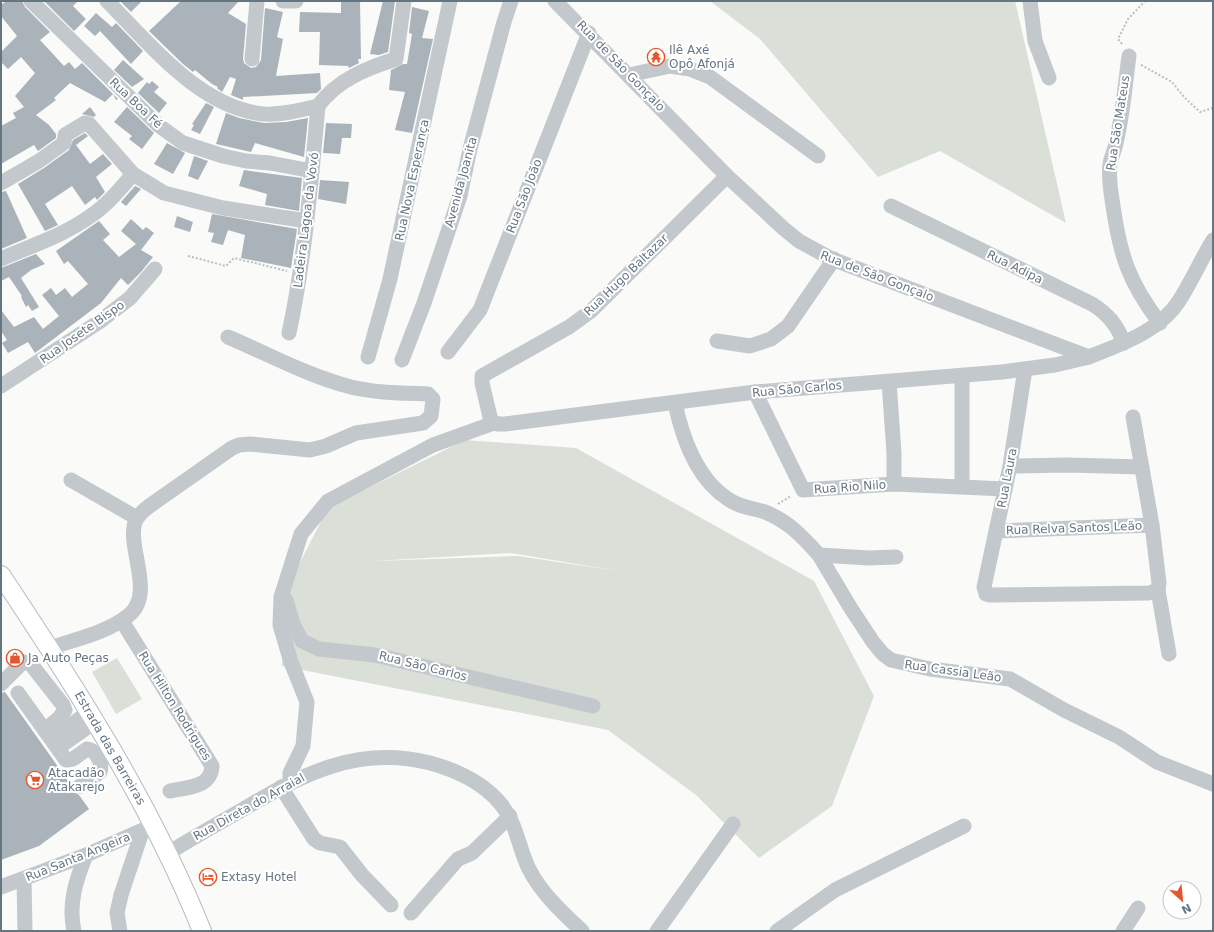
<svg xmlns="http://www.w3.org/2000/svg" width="1214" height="932" font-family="'DejaVu Sans',sans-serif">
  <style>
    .green { fill: #dadfd7; fill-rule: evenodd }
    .building { fill: #aab3b9 }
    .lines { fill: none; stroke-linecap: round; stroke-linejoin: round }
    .major-casing { stroke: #b5babe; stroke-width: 20 }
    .path { stroke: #bbbfc2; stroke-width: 2; stroke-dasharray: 2 2; stroke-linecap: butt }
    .minor { stroke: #c3c8cc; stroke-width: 15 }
    .major { stroke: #fff; stroke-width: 18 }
    .labels { text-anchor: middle; stroke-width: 4; stroke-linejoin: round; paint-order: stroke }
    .poi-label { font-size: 12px; fill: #657683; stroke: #fff; text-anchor: start }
    .street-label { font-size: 12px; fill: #657683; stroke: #fff }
  </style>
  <rect width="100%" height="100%" fill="#fafaf8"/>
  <g class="green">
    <polygon points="710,1 1015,1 1066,223 940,151 878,177 760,39"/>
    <path d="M465 440 576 448 814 581 874 696 832 806 759 858 696 795 608 730 282 666 283 595 328 508ZM511 553 624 572 518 556 375 561Z"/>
    <polygon points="117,658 142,699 116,714 92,672"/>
  </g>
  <g class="building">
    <polygon points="6,1 22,1 25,7 50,32 40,40 64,66 69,62 75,69 82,63 118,99 116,100 113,94 105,102 70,83 54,98 56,100 36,115 49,125 56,134 56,138 38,151 34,145 1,164 1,126 16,118 13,113 24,107 15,96 35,73 21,57 8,69 1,62 1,52 17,36 1,16 1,5"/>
    <polygon points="44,1 78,1 73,6 86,19 74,31"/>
    <polygon points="120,1 142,1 131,12"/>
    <polygon points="181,1 239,1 228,13 246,24 243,59 244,63 251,68 256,67 261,60 265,8 283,12 277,37 283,39 276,76 320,73 321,89 317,93 243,97 243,100 231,95 236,79 230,77 222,92 217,88 218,87 212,84 195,70 193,72 183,64 149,31"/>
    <polygon points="341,1 360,1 361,59 358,59 359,63 349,68 348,66 319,65 320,32 299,32 300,12 341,13"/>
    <polygon points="383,1 395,1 388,52 379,55 370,54"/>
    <polygon points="412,7 429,11 422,38 433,39 412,133 395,130 405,92 389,90 391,70 403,64 407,64 412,34 409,33"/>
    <polygon points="96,13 112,27 116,23 143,51 131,64 100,31 95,36 84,26"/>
    <polygon points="123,60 144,79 132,87 114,70"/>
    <polygon points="152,81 159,87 154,92 167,103 159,113 138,93 147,82 149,84"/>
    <polygon points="206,103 214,107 200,134 191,130 194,125 192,124"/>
    <polygon points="90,107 96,115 94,117 82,114"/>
    <polygon points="127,107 154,133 142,149 129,139 132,136 114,122"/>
    <polygon points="226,113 239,118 264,123 286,122 308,118 304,157 255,143 251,152 216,144"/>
    <polygon points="326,123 352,124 351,138 342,138 340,154 323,153"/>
    <polygon points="85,133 88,136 76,145 90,164 103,154 112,164 96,177 105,192 97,200 95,197 85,205 72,186 45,204 58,225 45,231 18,184 44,168 69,150 73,140"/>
    <polygon points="167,143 185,153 173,174 154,164"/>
    <polygon points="194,156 208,161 198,180 188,176"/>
    <polygon points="244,170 302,178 299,211 265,205 267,194 239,186"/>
    <polygon points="320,180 349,182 346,204 318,199"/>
    <polygon points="135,186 141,189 126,206 121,202"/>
    <polygon points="6,191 27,238 1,249 1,192"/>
    <polygon points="212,214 297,229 291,268 241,258 245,235 228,230 223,245 211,242 214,233 208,232"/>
    <polygon points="177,216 193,222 190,232 174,227"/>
    <polygon points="131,219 143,230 146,227 154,233 141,250 153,257 141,272 128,285 121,278 101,303 35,353 28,342 8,353 2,343 7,340 1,331 1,310 14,327 34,317 43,329 59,316 42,295 51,288 56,295 65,288 72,297 88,284 68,261 64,264 56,251 99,221 110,234 103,240 119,257 136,244 121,231"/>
    <polygon points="36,254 45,264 31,270 21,278 39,307 32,311 28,305 26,307 21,297 22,296 9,277 1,281 1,268"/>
    <polygon points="5,692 71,785 73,791 79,795 89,809 39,846 1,860 1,693"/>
  </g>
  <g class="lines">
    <defs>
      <path id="major" d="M1 575C77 689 151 804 202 931"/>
    </defs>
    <use href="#major" class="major-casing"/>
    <g class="path">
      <polyline points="1122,44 1118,39 1128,19 1145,1"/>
      <polyline points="1141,65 1172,82 1184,97 1200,112 1213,108"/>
      <polyline points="188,256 226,266 234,258 287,271"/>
      <polyline points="778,504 791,496"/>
    </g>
    <g class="minor">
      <polyline points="31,1 158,125 183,143 223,156 246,161 270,163 312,171"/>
      <path d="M107 1C150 44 200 108 264 114 282 115 301 110 318 106 337 80 367 68 396 59L404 1"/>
      <polyline points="283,1 296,1"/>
      <path d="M555 1 727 176 783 228 799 241 832 259 1089 357C1121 344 1160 331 1179 301 1191 282 1201 260 1213 240"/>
      <polyline points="1030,1 1035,41 1049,78"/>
      <path d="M1129 56C1125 85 1123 115 1116 143 1115 150 1111 157 1110 164 1108 178 1111 192 1113 206 1120 255 1129 283 1160 323"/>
      <polyline points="252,59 257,1"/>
      <polyline points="629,75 670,66 690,69 710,77 818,156"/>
      <polyline points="727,176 591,311 569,327 482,376 482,383 491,421 498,424 505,424 755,392 1002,372 1055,365 1089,357"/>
      <polyline points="1,183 39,161 64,143 65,135 85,123 89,124 133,174 164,193 223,208 307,221"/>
      <path d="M891 206 1092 304C1108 314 1117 325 1124 343"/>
      <path d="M1 259C31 246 65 235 92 215 108 204 120 189 133 174"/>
      <path d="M289 333C305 258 311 182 318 106"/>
      <polyline points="717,341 750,346 771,339 788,326 834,259"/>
      <polyline points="448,352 480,310 589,33"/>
      <polyline points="368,357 390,279 450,1"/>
      <polyline points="402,360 424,303 460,196 470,149 504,22 511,1"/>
      <polyline points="1025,369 1010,466 984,587 986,594 989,595 1149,593 1158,590 1159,583 1152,525 1133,417"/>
      <polyline points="962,376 962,486"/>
      <polyline points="889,382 894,453 894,484"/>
      <polyline points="1,386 99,322 130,298 155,269"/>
      <polyline points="755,392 803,490 894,484 1005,489"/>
      <path d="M675 403C682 437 697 479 728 499 739 507 752 508 765 512 788 521 803 537 819 555L869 558 896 557"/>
      <polyline points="1010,466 1068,465 1142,467"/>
      <polyline points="71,480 137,518"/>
      <polyline points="997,531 1152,525"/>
      <polyline points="819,555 850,607 873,642 883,654 891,660 930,669 1010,679 1064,710 1119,737 1157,762 1213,784"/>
      <polyline points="1158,590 1169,654"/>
      <polyline points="283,599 286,600 293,624 302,641 319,649 375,655 593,706"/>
      <path d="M122 621 212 766C211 788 187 787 170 791"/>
      <path d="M49 648C74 640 109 632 129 615 157 592 123 542 137 518 140 514 144 510 148 507L232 448 239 445 250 444 310 450 326 446 356 433 423 423 431 416 433 399 428 394C402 393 376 393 351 387 308 376 268 354 228 337"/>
      <polyline points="1,684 23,662 30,663 63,705 65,710 59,718 45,730"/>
      <path d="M18 693 66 760 73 759 87 749C96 750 103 763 100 772L80 786"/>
      <polyline points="52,739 90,711"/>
      <polyline points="59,747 96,721"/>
      <polyline points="290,782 290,773 303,746 307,702 291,662 280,625 281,597 301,534 328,501 433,445 494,423"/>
      <polyline points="281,787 314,839 320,843 340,847 362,875 391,905"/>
      <path d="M168 853C193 838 217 824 242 810 302 774 358 745 430 763 456 770 482 782 500 803 517 823 518 847 529 869 541 893 563 913 582 931"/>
      <polyline points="24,879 25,931"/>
      <polyline points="1,887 86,855 154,825"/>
      <polyline points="411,913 458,859 472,853 510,816"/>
      <path d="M74 931C68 904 76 880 86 855"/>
      <polyline points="120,931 117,913 121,895 142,832"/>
      <polyline points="657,931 733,824"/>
      <polyline points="777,931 835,890 964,826"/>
      <polyline points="1123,931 1138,908"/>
    </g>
    <use href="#major" class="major"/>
  </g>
  <defs>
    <symbol id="temple-ring" viewBox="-11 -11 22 22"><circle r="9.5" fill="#fff" stroke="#e4572e" stroke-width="1.5"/><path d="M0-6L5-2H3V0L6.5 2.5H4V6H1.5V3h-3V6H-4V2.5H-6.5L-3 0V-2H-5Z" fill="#e4572e"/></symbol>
    <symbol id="shop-ring" viewBox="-11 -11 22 22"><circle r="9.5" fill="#fff" stroke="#e4572e" stroke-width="1.5"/><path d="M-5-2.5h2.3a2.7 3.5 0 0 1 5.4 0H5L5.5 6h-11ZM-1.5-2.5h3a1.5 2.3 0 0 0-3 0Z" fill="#e4572e"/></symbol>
    <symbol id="supermarket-ring" viewBox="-11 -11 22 22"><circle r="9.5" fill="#fff" stroke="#e4572e" stroke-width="1.5"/><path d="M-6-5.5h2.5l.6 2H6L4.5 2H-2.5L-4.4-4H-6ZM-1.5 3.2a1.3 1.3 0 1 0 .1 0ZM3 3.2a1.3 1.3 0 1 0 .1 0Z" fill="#e4572e"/></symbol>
    <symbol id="hotel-ring" viewBox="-11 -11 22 22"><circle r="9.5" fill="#fff" stroke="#e4572e" stroke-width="1.5"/><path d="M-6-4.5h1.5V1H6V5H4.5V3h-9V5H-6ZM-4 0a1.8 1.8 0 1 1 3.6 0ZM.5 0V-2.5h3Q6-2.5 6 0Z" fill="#e4572e"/></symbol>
  </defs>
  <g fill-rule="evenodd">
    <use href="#temple-ring" x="646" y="47" width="20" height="20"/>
    <use href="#shop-ring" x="5" y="648" width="20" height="20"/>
    <use href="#supermarket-ring" x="25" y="770" width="20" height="20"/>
    <use href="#hotel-ring" x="198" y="867" width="20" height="20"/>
  </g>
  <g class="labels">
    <g class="poi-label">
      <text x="669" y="54">Ilê Axé<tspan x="669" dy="14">Opô Afonjá</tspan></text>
      <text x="28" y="662">Ja Auto Peças</text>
      <text x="48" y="777">Atacadão<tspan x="48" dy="14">Atakarejo</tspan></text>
      <text x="221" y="881">Extasy Hotel</text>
    </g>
    <g class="street-label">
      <text transform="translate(621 66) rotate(46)" y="4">Rua de São Gonçalo</text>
      <text transform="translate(136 103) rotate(43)" y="4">Rua Boa Fé</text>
      <text transform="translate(1118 123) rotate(-81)" y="4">Rua São Mateus</text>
      <text transform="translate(412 180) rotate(-78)" y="4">Rua Nova Esperança</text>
      <text transform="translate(461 182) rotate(-75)" y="4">Avenida Joanita</text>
      <text transform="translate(524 196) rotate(-69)" y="4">Rua São João</text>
      <text transform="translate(306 220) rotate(-83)" y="4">Ladeira Lagoa da Vovó</text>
      <text transform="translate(1015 267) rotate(26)" y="4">Rua Adipa</text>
      <text transform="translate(626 275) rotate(-44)" y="4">Rua Hugo Baltazar</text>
      <text transform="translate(877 276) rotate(21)" y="4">Rua de São Gonçalo</text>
      <text transform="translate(82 332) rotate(-35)" y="4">Rua Josete Bispo</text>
      <text transform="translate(797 389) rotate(-5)" y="4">Rua São Carlos</text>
      <text transform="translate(1007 478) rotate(-79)" y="4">Rua Laura</text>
      <text transform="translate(850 487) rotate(-4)" y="4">Rua Rio Nilo</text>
      <text transform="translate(1074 528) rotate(-2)" y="4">Rua Relva Santos Leão</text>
      <text transform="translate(423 666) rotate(14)" y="4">Rua São Carlos</text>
      <text transform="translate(953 671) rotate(8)" y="4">Rua Cassia Leão</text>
      <text transform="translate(175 706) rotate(58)" y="4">Rua Hilton Rodrigues</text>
      <text transform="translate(110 748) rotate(60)" y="4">Estrada das Barreiras</text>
      <text transform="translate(249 807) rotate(-29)" y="4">Rua Direta do Arraial</text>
      <text transform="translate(78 857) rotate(-22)" y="4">Rua Santa Angeira</text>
    </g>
  </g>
  <rect width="1214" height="932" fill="none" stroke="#657683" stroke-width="4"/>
  <g transform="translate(1182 900) rotate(153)"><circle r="19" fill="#ffffff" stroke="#c1c8cd"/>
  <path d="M0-3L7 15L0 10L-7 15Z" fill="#e4572e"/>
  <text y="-6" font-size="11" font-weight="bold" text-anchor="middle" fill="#657683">N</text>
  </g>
</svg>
